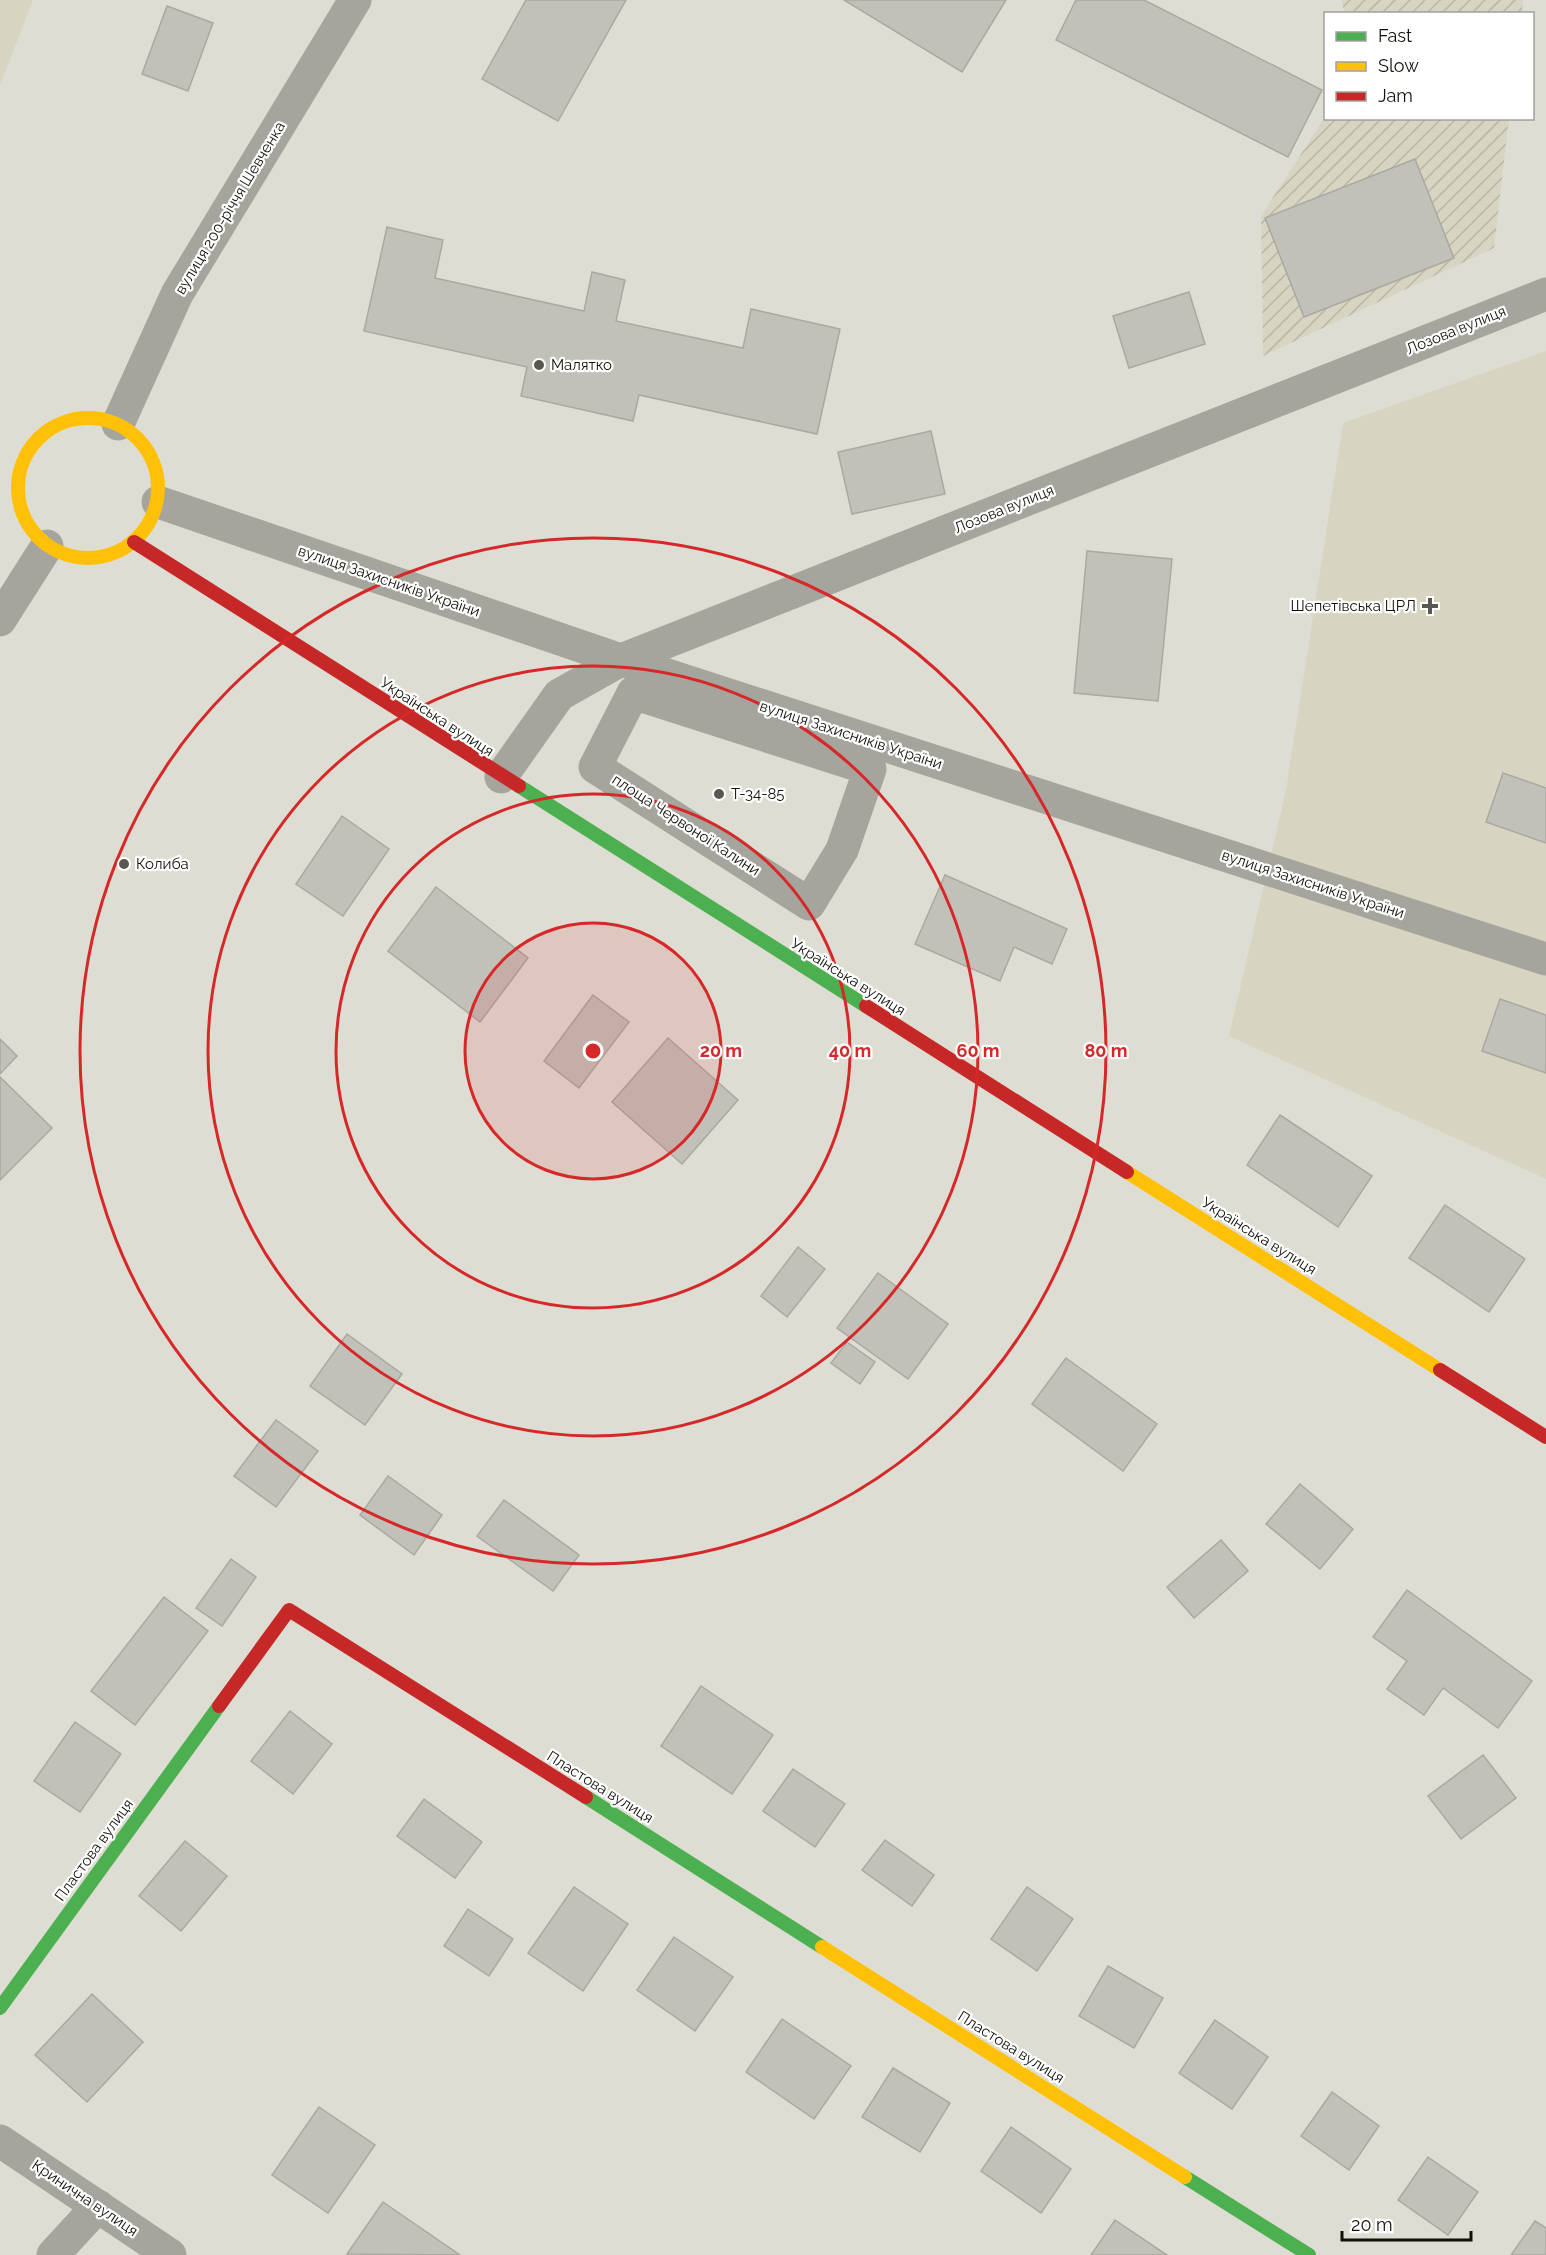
<svg xmlns="http://www.w3.org/2000/svg" width="1546" height="2255" font-family="Raleway,sans-serif">
  <style>
    .built { fill: #d7d5c2 }
    .industrial { fill: url(#industrial-furrows) }
    .building { fill: #c2c1b9; stroke: #aaa9a1; stroke-width: 1.5 }
    .lines { fill: none; stroke-linecap: round; stroke-linejoin: round }
    .street { stroke: #a6a59d; stroke-width: 33 }
    .fast { stroke: #4caf50; stroke-width: 14 }
    .slow { stroke: #ffc107; stroke-width: 14 }
    .jam { stroke: #c62828; stroke-width: 14 }
    .ring { fill: none; stroke: #d62828; stroke-width: 3 }
    .poi-dot { fill: #595850; stroke: #fff; stroke-width: 2 }
    .labels { text-anchor: middle; stroke-width: 4.5; stroke-linejoin: round; paint-order: stroke }
    .street-label { font-size: 15px; fill: #11110a; stroke: #fff }
    .poi-label { font-size: 15px; fill: #11110a; stroke: #fff; text-anchor: start }
    .centre { fill: #d62828; stroke: #fff; stroke-width: 3 }
    .ring-label { font-size: 18px; text-anchor: middle; font-weight: bold; fill: #d62828; stroke: #fff; stroke-width: 4.5; stroke-linejoin: round; paint-order: stroke }
  </style>
  <defs>
    <pattern id="industrial-furrows" width="10" height="10" patternUnits="userSpaceOnUse" patternTransform="scale(1.5)"><rect width="10" height="10" fill="#d7d5c2"/><path d="M-1 1l2-2M0 10L10 0M9 11l2-2" fill="none" stroke="#b8b6a5"/></pattern>
  </defs>
  <rect width="100%" height="100%" fill="#deddd3"/>
  <g class="built">
    <polygon points="0,0 33,0 0,85"/>
    <polygon points="1546,351 1546,1179 1229,1036 1286,790 1343,423"/>
  </g>
  <g class="industrial">
    <polygon points="1342,0 1523,0 1522,13 1344,14"/>
    <polygon points="1325,117 1509,119 1494,248 1263,356 1261,216"/>
  </g>
  <g class="building">
    <polygon points="526,0 626,0 558,121 482,79"/>
    <polygon points="844,0 1006,0 962,72"/>
    <polygon points="1076,0 1144,0 1322,90 1288,157 1056,40"/>
    <polygon points="167,6 213,23 188,91 142,74"/>
    <polygon points="1415,159 1454,258 1304,317 1265,218"/>
    <polygon points="387,227 443,240 435,278 584,311 592,272 625,280 616,321 743,348 751,309 840,329 817,434 639,395 633,421 521,396 527,367 364,331"/>
    <polygon points="1189,292 1205,344 1129,368 1113,316"/>
    <polygon points="931,431 945,494 852,514 838,452"/>
    <polygon points="1087,551 1172,559 1158,701 1074,693"/>
    <polygon points="1503,773 1546,788 1546,843 1486,822"/>
    <polygon points="342,816 389,849 343,916 296,884"/>
    <polygon points="945,875 1067,929 1052,964 1014,947 1000,981 915,944"/>
    <polygon points="436,887 528,958 480,1022 388,951"/>
    <polygon points="593,995 629,1022 579,1088 544,1061"/>
    <polygon points="1500,999 1546,1015 1546,1073 1482,1051"/>
    <polygon points="668,1038 738,1100 682,1164 612,1102"/>
    <polygon points="0,1039 17,1056 0,1074"/>
    <polygon points="0,1077 52,1128 0,1180"/>
    <polygon points="1280,1115 1372,1176 1338,1227 1247,1165"/>
    <polygon points="1445,1205 1525,1259 1489,1312 1409,1258"/>
    <polygon points="798,1247 825,1269 787,1317 761,1296"/>
    <polygon points="878,1273 948,1324 908,1379 837,1328"/>
    <polygon points="347,1334 402,1374 365,1425 310,1386"/>
    <polygon points="847,1342 875,1362 860,1384 831,1363"/>
    <polygon points="1066,1358 1157,1424 1123,1471 1032,1404"/>
    <polygon points="276,1420 318,1451 276,1507 234,1476"/>
    <polygon points="388,1476 442,1515 414,1555 360,1515"/>
    <polygon points="1300,1484 1353,1529 1320,1569 1266,1524"/>
    <polygon points="504,1500 579,1555 553,1591 477,1536"/>
    <polygon points="1221,1540 1248,1571 1194,1618 1167,1587"/>
    <polygon points="231,1559 256,1577 222,1626 196,1608"/>
    <polygon points="1407,1590 1532,1681 1498,1728 1443,1688 1424,1715 1387,1689 1407,1661 1373,1637"/>
    <polygon points="164,1597 208,1631 135,1725 91,1691"/>
    <polygon points="701,1686 773,1735 732,1794 661,1746"/>
    <polygon points="290,1711 332,1744 293,1794 251,1761"/>
    <polygon points="75,1722 121,1754 80,1812 34,1781"/>
    <polygon points="1483,1755 1516,1798 1461,1839 1428,1796"/>
    <polygon points="793,1769 845,1804 815,1847 763,1811"/>
    <polygon points="424,1799 482,1842 455,1878 397,1836"/>
    <polygon points="885,1840 934,1875 912,1906 862,1870"/>
    <polygon points="185,1841 227,1876 181,1931 139,1896"/>
    <polygon points="574,1887 628,1924 583,1991 528,1953"/>
    <polygon points="1027,1887 1073,1919 1037,1971 991,1939"/>
    <polygon points="468,1909 513,1939 489,1976 444,1946"/>
    <polygon points="674,1937 733,1977 695,2031 637,1990"/>
    <polygon points="1108,1966 1163,1998 1134,2048 1079,2016"/>
    <polygon points="92,1994 143,2042 87,2102 35,2055"/>
    <polygon points="782,2019 851,2066 814,2119 746,2072"/>
    <polygon points="1215,2020 1268,2057 1232,2109 1179,2073"/>
    <polygon points="893,2068 950,2103 920,2152 862,2117"/>
    <polygon points="1332,2092 1379,2126 1349,2170 1301,2136"/>
    <polygon points="319,2107 375,2145 328,2213 272,2175"/>
    <polygon points="1011,2127 1071,2169 1041,2213 981,2171"/>
    <polygon points="1428,2157 1478,2192 1448,2235 1398,2200"/>
    <polygon points="383,2202 460,2255 347,2254"/>
    <polygon points="1115,2220 1167,2255 1091,2255"/>
    <polygon points="1535,2221 1546,2228 1546,2255 1511,2255"/>
  </g>
  <g class="lines">
    <g class="street">
      <polyline points="118,424 177,294 355,0"/>
      <polyline points="158,502 621,660 1546,959"/>
      <polyline points="0,620 47,546"/>
      <polygon points="633,693 870,769 842,850 809,904 595,767"/>
      <polyline points="501,777 559,695 621,660 1546,294"/>
      <polyline points="0,2141 170,2255"/>
      <polyline points="53,2255 98,2206"/>
    </g>
    <g class="fast">
      <polyline points="519,786 866,1006"/>
      <polyline points="586,1797 822,1947"/>
      <polyline points="0,2008 219,1706"/>
      <polyline points="1185,2177 1309,2255"/>
    </g>
    <g class="slow">
      <circle cx="88" cy="488" r="70"/>
      <polyline points="1127,1172 1440,1370"/>
      <polyline points="822,1947 1185,2177"/>
    </g>
    <g class="jam">
      <polyline points="134,542 519,786"/>
      <polyline points="866,1006 1127,1172"/>
      <polyline points="1440,1370 1546,1437"/>
      <polyline points="219,1706 289,1610 586,1797"/>
    </g>
  </g>
  <circle cx="593" cy="1051" r="128" fill="#d62828" fill-opacity=".12"/>
  <g class="ring">
    <circle cx="593" cy="1051" r="128"/>
    <circle cx="593" cy="1051" r="257"/>
    <circle cx="593" cy="1051" r="385"/>
    <circle cx="593" cy="1051" r="513"/>
  </g>
  <g class="poi-dot">
    <circle cx="539" cy="365" r="6"/>
    <path d="M1427 597h6v6h6v6h-6v6h-6v-6h-6v-6h6z"/>
    <circle cx="719" cy="794" r="6"/>
    <circle cx="124" cy="864" r="6"/>
  </g>
  <g class="labels">
    <g class="street-label">
      <text transform="translate(230 208) rotate(-59)" y="5">вулиця 200-річчя Шевченка</text>
      <text transform="translate(1456 330) rotate(-22)" y="5">Лозова вулиця</text>
      <text transform="translate(1004 509) rotate(-22)" y="5">Лозова вулиця</text>
      <text transform="translate(389 581) rotate(19)" y="5">вулиця Захисників України</text>
      <text transform="translate(437 717) rotate(33)" y="5">Українська вулиця</text>
      <text transform="translate(851 735) rotate(18)" y="5">вулиця Захисників України</text>
      <text transform="translate(686 825) rotate(33)" y="5">площа Червоної Калини</text>
      <text transform="translate(1313 884) rotate(18)" y="5">вулиця Захисників України</text>
      <text transform="translate(848 977) rotate(32)" y="5">Українська вулиця</text>
      <text transform="translate(1259 1236) rotate(32)" y="5">Українська вулиця</text>
      <text transform="translate(600 1787) rotate(32)" y="5">Пластова вулиця</text>
      <text transform="translate(94 1850) rotate(-54)" y="5">Пластова вулиця</text>
      <text transform="translate(1011 2047) rotate(32)" y="5">Пластова вулиця</text>
      <text transform="translate(85 2198) rotate(34)" y="5">Кринична вулиця</text>
    </g>
    <g class="poi-label">
      <text x="551" y="370">Малятко</text>
      <text x="1416" y="611" text-anchor="end">Шепетівська ЦРЛ</text>
      <text x="731" y="799">Т-34-85</text>
      <text x="136" y="869">Колиба</text>
    </g>
  </g>
  <circle cx="593" cy="1051" r="9" class="centre"/>
  <g class="ring-label">
    <text x="721" y="1057">20 m</text>
    <text x="850" y="1057">40 m</text>
    <text x="978" y="1057">60 m</text>
    <text x="1106" y="1057">80 m</text>
  </g>
  <rect x="1324" y="12" width="210" height="108" fill="#ffffff" stroke="#a0a09d" stroke-width="1.5"/>
  <rect x="1336" y="32" width="30" height="9" fill="#4caf50" stroke="#a0a09d" stroke-width="1.5"/>
  <text x="1378" y="42" font-size="18" fill="#11110a">Fast</text>
  <rect x="1336" y="62" width="30" height="9" fill="#ffc107" stroke="#a0a09d" stroke-width="1.5"/>
  <text x="1378" y="72" font-size="18" fill="#11110a">Slow</text>
  <rect x="1336" y="92" width="30" height="9" fill="#c62828" stroke="#a0a09d" stroke-width="1.5"/>
  <text x="1378" y="102" font-size="18" fill="#11110a">Jam</text>
  <path d="M1342 2231v9h129v-9" fill="none" stroke="#11110a" stroke-width="3"/>
  <text x="1351" y="2231" font-size="18" fill="#11110a" stroke="#ffffff" stroke-width="4.5" paint-order="stroke">20 m</text>
</svg>
